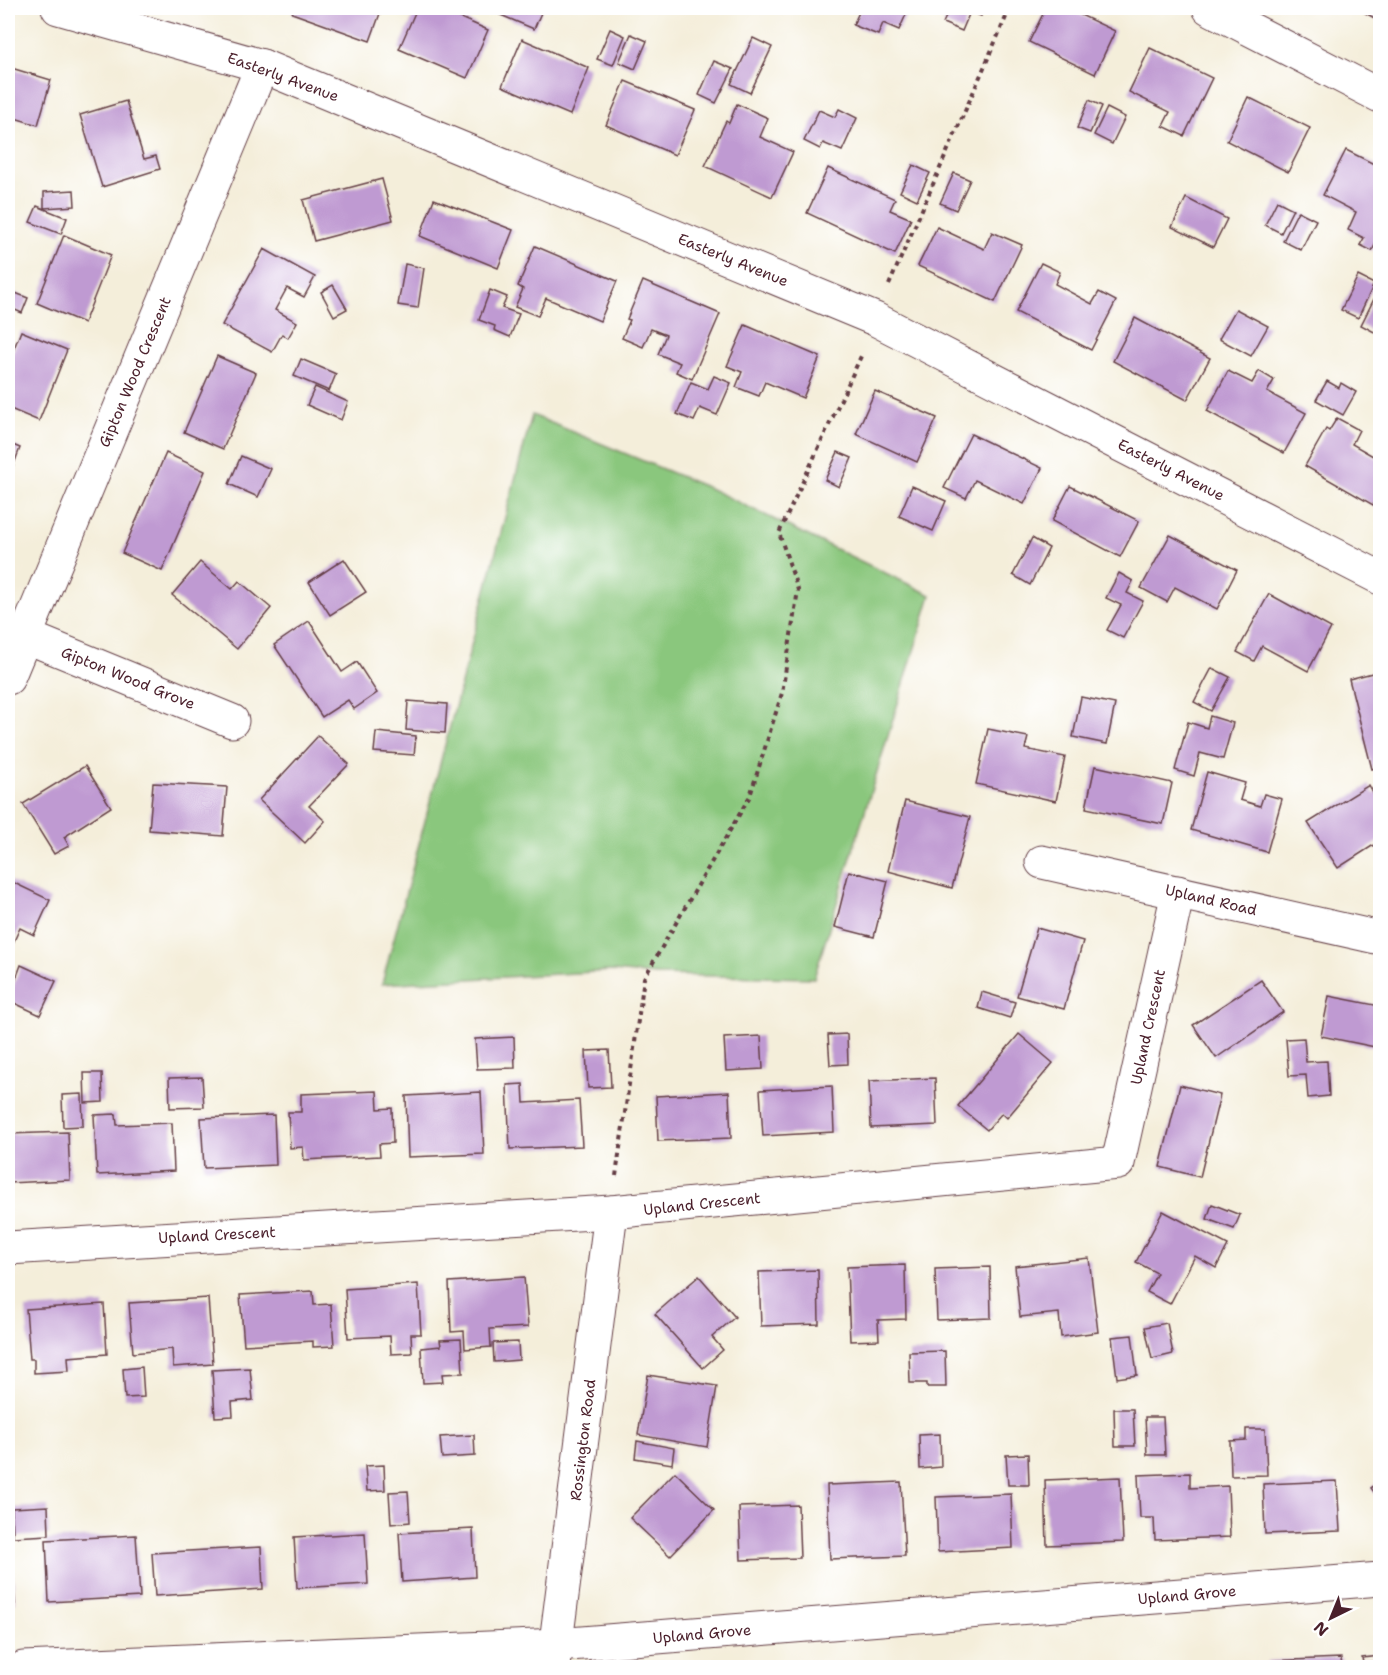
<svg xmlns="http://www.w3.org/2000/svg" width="1388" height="1675" font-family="'Shantell Sans',sans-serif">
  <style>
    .green { fill: #8ac77d; stroke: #6a7354; stroke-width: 1.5 }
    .building { fill: #bf9ad2 }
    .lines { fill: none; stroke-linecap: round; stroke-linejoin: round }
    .minor-casing { stroke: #643e45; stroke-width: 35 }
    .path { stroke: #643e45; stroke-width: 4; stroke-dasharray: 4.5 4.5; stroke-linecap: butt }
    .minor { stroke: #fff; stroke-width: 33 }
    .labels { text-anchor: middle; stroke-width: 5; stroke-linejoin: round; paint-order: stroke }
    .street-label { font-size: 15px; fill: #4a1f2b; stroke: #fff }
  </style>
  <rect width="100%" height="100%" fill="#fff"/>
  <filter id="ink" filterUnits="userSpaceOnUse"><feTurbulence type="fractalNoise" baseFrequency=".0167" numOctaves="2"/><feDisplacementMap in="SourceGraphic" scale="12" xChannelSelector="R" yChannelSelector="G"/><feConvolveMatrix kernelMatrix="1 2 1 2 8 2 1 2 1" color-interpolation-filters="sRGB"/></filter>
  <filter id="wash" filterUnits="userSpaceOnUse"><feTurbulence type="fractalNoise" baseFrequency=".008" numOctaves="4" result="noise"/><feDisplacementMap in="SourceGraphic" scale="24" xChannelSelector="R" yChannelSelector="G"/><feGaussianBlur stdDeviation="1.35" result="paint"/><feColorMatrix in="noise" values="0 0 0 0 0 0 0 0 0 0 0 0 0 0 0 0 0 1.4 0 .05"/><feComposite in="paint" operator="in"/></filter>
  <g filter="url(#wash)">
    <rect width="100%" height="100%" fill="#f4eeda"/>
    <polygon class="green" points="532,415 711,489 931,595 814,978 656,975 612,971 382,984"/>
    <g id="blocks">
      <g class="building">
        <polygon points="295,8 382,8 370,41 292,13"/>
        <polygon points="417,8 457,8 454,15 488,30 467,78 399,49"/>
        <polygon points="498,8 543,8 534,29 496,13"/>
        <polygon points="861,8 909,8 899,30 883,23 878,35 853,25"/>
        <polygon points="950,8 984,8 981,16 970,12 962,31 943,23"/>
        <polygon points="1046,8 1066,8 1115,31 1095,74 1029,42"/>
        <polygon points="1356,8 1380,8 1380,21"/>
        <polygon points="610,29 625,36 613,65 597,59"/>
        <polygon points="631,34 647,41 635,69 619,62"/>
        <polygon points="753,38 772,47 750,93 731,84"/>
        <polygon points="522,39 589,68 570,115 502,86"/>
        <polygon points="1150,48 1212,78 1184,136 1163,126 1170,112 1129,92"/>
        <polygon points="714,61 733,69 716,103 699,95"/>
        <polygon points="8,67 51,80 38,125 8,116"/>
        <polygon points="625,81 695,110 675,155 606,125"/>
        <polygon points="1248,97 1310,128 1288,172 1227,141"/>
        <polygon points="1089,100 1102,106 1090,133 1077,128"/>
        <polygon points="126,101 144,159 156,156 160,169 102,187 80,115"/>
        <polygon points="737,104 768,118 760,137 793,152 772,197 705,166 726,121 729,123"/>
        <polygon points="1107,108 1125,117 1112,144 1094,135"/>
        <polygon points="839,109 857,118 842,151 823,143 820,149 804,141 819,110 835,117"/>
        <polygon points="1346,150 1380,167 1380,235 1372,251 1360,245 1364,238 1348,230 1356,212 1323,195"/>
        <polygon points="913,165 930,173 917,200 900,192"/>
        <polygon points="828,168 895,199 890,210 911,219 895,254 807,213"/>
        <polygon points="954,173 970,180 956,210 940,203"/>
        <polygon points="382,179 393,220 314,241 303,200"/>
        <polygon points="74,190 75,206 44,208 44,192"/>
        <polygon points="1186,198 1227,219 1213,247 1172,227"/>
        <polygon points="434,199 513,230 498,268 420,236"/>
        <polygon points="1277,201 1293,209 1281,233 1265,225"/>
        <polygon points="37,206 67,218 61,234 30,222"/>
        <polygon points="1298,211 1316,220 1301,250 1283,241"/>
        <polygon points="937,227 984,249 992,232 1022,245 995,302 918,266"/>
        <polygon points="64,235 111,255 84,323 37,303"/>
        <polygon points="535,246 617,281 600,321 546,298 538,316 515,307 523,289 518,286"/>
        <polygon points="264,249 315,277 304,297 287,288 275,310 297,322 288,338 282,334 272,352 222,325"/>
        <polygon points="1041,263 1060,272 1055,284 1092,304 1099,292 1116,301 1091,350 1016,312"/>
        <polygon points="405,264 424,268 418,308 398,305"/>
        <polygon points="1358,276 1374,284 1358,318 1341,310"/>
        <polygon points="643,281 720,314 692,379 676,372 680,363 658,354 666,335 651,329 643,347 622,338 630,320 627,319"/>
        <polygon points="333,285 347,309 334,316 321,292"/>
        <polygon points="8,290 28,298 22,313 8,307"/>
        <polygon points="490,290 507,297 502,308 519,314 510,337 494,330 495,326 479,320"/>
        <polygon points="1374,299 1380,302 1378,334 1361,325"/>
        <polygon points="1236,309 1268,326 1251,356 1219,339"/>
        <polygon points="1135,318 1210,358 1187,400 1113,361"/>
        <polygon points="745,325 820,357 803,398 765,382 759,396 736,387 742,372 727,366"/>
        <polygon points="21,331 67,350 39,421 8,408 8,363"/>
        <polygon points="217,356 256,373 223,449 184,432"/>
        <polygon points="301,359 336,374 329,391 294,376"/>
        <polygon points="1228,371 1252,383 1259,371 1274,380 1267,392 1306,413 1284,453 1207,411"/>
        <polygon points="714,376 731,383 717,415 700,408 694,421 677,414 691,382 708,389"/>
        <polygon points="1327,381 1339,388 1341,383 1356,392 1343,415 1316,400"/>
        <polygon points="315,387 348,402 341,420 307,405"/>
        <polygon points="875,391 937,418 917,462 856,434"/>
        <polygon points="1337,418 1359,430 1352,444 1380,460 1380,509 1305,466 1326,429 1329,431"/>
        <polygon points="971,434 1042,468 1024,504 975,480 966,498 944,488"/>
        <polygon points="8,443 20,448 8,480"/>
        <polygon points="838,452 852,458 839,487 825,480"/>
        <polygon points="166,453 205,471 162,571 122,553"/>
        <polygon points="241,456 271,469 258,497 229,484"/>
        <polygon points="912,486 946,501 933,531 899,516"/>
        <polygon points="1070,486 1139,521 1120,557 1052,521"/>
        <polygon points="1170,535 1237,570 1217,609 1175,587 1167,602 1141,588"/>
        <polygon points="1032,538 1049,548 1030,585 1013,575"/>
        <polygon points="344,559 366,592 330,615 309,582"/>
        <polygon points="200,562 232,589 239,581 271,608 237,649 172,595"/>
        <polygon points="1119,573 1133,581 1127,593 1143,601 1123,638 1107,630 1121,605 1106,598"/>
        <polygon points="1269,594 1331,628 1308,671 1262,646 1254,661 1237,652"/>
        <polygon points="309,621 342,672 357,662 377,693 354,709 348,700 322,717 274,645"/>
        <polygon points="1212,668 1230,677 1211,711 1194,702"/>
        <polygon points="1380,671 1380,767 1372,769 1349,679"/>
        <polygon points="1081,697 1115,704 1107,744 1073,737"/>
        <polygon points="408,701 447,704 445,733 406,730"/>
        <polygon points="1210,716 1233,723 1223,759 1200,753 1194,776 1175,770 1188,722 1207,728"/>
        <polygon points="988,729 1028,737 1025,749 1065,757 1056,801 976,784"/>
        <polygon points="376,732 416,736 414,755 374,752"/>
        <polygon points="318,736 349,764 309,806 325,821 305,843 259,800"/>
        <polygon points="85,766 111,807 64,837 69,846 54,854 23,804"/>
        <polygon points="1095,766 1172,783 1163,824 1086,808"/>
        <polygon points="1207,772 1245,783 1240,800 1260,806 1264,794 1282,799 1267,852 1191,830"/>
        <polygon points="153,783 227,787 223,836 149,830"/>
        <polygon points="1369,785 1374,794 1380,790 1380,841 1338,868 1308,823"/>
        <polygon points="905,801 970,817 952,888 888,871"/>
        <polygon points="849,871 888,881 874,937 835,927"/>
        <polygon points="8,880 50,900 34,935 20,928 8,954"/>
        <polygon points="1037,928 1083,941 1064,1009 1017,996"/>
        <polygon points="21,965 56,981 40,1015 8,1000"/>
        <polygon points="1261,980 1283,1012 1216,1058 1193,1025"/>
        <polygon points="982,992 1015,1002 1010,1018 978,1008"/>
        <polygon points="1329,996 1380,1006 1380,1048 1321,1036"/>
        <polygon points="847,1034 848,1064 830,1065 828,1035"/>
        <polygon points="1019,1034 1053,1063 1007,1118 1002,1113 987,1130 958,1106"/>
        <polygon points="761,1036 763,1069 726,1071 724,1038"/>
        <polygon points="514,1037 515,1068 477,1069 475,1039"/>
        <polygon points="1304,1038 1306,1062 1327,1061 1329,1096 1308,1098 1306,1075 1289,1076 1286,1039"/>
        <polygon points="609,1050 611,1087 588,1088 586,1051"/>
        <polygon points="84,1073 102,1073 103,1102 85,1103"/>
        <polygon points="202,1077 204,1107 170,1108 169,1078"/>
        <polygon points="935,1078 937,1125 871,1128 869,1081"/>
        <polygon points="523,1084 524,1103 579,1100 582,1146 510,1149 507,1085"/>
        <polygon points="1180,1085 1220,1095 1200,1177 1160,1167"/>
        <polygon points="832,1086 834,1132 763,1136 760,1090"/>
        <polygon points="377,1091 378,1109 392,1108 393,1143 379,1144 380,1156 304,1160 303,1147 290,1148 288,1112 301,1112 301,1094"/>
        <polygon points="481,1092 484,1154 408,1157 406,1096"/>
        <polygon points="729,1092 731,1138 658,1141 656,1096"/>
        <polygon points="82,1094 83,1126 63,1127 62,1095"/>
        <polygon points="116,1114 117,1125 172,1123 174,1171 97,1175 94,1115"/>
        <polygon points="274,1115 276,1165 204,1168 201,1118"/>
        <polygon points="68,1132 70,1180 8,1183 8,1134"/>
        <polygon points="1212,1204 1240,1215 1234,1229 1207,1219"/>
        <polygon points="1163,1211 1228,1245 1216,1268 1195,1256 1170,1304 1147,1292 1157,1273 1136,1262"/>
        <polygon points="1089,1258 1098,1332 1061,1337 1059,1313 1020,1317 1015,1266"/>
        <polygon points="905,1265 906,1319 878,1320 879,1340 850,1341 847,1267"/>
        <polygon points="990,1267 991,1318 937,1320 935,1269"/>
        <polygon points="818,1270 819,1324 761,1326 759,1272"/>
        <polygon points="699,1276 735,1317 712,1337 723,1350 703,1368 655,1314"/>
        <polygon points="524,1277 528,1327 490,1329 491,1347 465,1349 464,1331 451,1332 449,1282"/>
        <polygon points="418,1284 421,1334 411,1334 412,1353 391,1354 390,1336 348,1338 345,1289"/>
        <polygon points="313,1291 314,1305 331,1304 334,1346 313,1347 313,1341 244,1345 240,1295"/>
        <polygon points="208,1298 213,1364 173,1367 172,1349 133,1353 129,1303"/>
        <polygon points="104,1304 107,1354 68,1357 69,1371 34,1373 34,1359 30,1359 26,1309"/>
        <polygon points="1167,1323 1173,1354 1152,1359 1145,1327"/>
        <polygon points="1132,1335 1137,1375 1117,1378 1112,1337"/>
        <polygon points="461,1339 463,1373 442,1374 443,1382 423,1383 421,1348 441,1346 440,1340"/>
        <polygon points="518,1342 519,1360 494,1362 493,1343"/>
        <polygon points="945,1351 946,1387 927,1387 927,1383 910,1383 909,1352"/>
        <polygon points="142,1367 144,1397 125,1398 123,1369"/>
        <polygon points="250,1368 253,1400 232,1402 233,1416 215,1417 212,1370"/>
        <polygon points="648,1375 717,1386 707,1447 638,1435"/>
        <polygon points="1114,1409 1133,1409 1135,1446 1115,1446"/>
        <polygon points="1145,1417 1163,1417 1165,1455 1147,1455"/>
        <polygon points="1246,1429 1265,1429 1267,1475 1231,1476 1230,1441 1246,1440"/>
        <polygon points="940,1434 941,1467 920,1469 919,1435"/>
        <polygon points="474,1435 475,1456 442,1458 440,1437"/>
        <polygon points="637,1441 674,1448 672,1464 635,1458"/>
        <polygon points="1028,1454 1029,1485 1008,1485 1006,1455"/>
        <polygon points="384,1465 385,1490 367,1491 365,1466"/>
        <polygon points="675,1472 714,1510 670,1556 630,1518"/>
        <polygon points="1190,1473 1190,1488 1228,1486 1230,1537 1155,1540 1154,1518 1140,1518 1138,1475"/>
        <polygon points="1120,1477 1123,1542 1047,1545 1045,1480"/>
        <polygon points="1337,1481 1340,1531 1265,1534 1263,1484"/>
        <polygon points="1380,1481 1380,1500 1371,1488"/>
        <polygon points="901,1482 905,1556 830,1559 827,1485"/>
        <polygon points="408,1491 410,1522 391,1524 389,1492"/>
        <polygon points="1011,1494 1013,1548 938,1552 936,1497"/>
        <polygon points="798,1505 800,1558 741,1560 739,1507"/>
        <polygon points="48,1506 49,1535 13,1537 12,1508"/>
        <polygon points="473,1529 475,1577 402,1582 399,1533"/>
        <polygon points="365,1533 368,1584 297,1588 294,1537"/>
        <polygon points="136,1535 140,1597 49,1602 46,1540"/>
        <polygon points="261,1547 263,1589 155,1596 152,1553"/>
        <polygon points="8,1561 12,1561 15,1604 8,1604"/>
        <polygon points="1380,1656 1380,1668 1364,1668 1362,1658"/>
        <polygon points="1341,1658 1342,1668 1267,1668 1267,1661"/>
      </g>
    </g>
  </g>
  <g filter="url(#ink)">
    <use href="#blocks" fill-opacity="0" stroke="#643e45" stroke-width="1.5"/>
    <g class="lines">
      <defs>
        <g id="minor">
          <polyline points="58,8 262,66 875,319 1380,578"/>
          <polyline points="1209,8 1380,96"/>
          <polyline points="25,636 232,721"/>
          <polyline points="8,678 262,66"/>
          <polyline points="1042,862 1380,938"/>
          <polyline points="8,1248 611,1212 1118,1163 1178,892"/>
          <polyline points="553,1666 611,1212"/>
          <polyline points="23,1668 557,1645 1380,1579"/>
        </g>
      </defs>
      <use href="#minor" class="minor-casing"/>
      <g class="path">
        <polyline points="889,285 1010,8"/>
        <polyline points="616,1176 644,978 750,796 782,693 798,590 779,533 862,354"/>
      </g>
      <use href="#minor" class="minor"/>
    </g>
  </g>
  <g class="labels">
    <g class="street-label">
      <text transform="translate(283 77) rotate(20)" y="5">Easterly Avenue</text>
      <text transform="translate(733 260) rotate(22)" y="5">Easterly Avenue</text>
      <text transform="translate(135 372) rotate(-67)" y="5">Gipton Wood Crescent</text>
      <text transform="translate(1171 470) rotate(27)" y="5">Easterly Avenue</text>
      <text transform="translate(128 678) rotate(22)" y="5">Gipton Wood Grove</text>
      <text transform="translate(1211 900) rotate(13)" y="5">Upland Road</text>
      <text transform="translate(1148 1027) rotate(-78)" y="5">Upland Crescent</text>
      <text transform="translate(702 1204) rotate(-6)" y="5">Upland Crescent</text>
      <text transform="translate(217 1235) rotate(-3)" y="5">Upland Crescent</text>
      <text transform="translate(583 1440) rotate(-83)" y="5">Rossington Road</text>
      <text transform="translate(1187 1595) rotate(-5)" y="5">Upland Grove</text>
      <text transform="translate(702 1634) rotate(-5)" y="5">Upland Grove</text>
    </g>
  </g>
  <rect width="1388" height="1675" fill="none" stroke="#fff" stroke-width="30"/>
  <g transform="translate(1331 1618) rotate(223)" stroke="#ffffff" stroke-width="4.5" paint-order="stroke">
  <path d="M0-4.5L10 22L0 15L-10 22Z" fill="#4a1f2b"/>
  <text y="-9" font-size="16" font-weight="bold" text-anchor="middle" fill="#4a1f2b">N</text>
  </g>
</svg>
